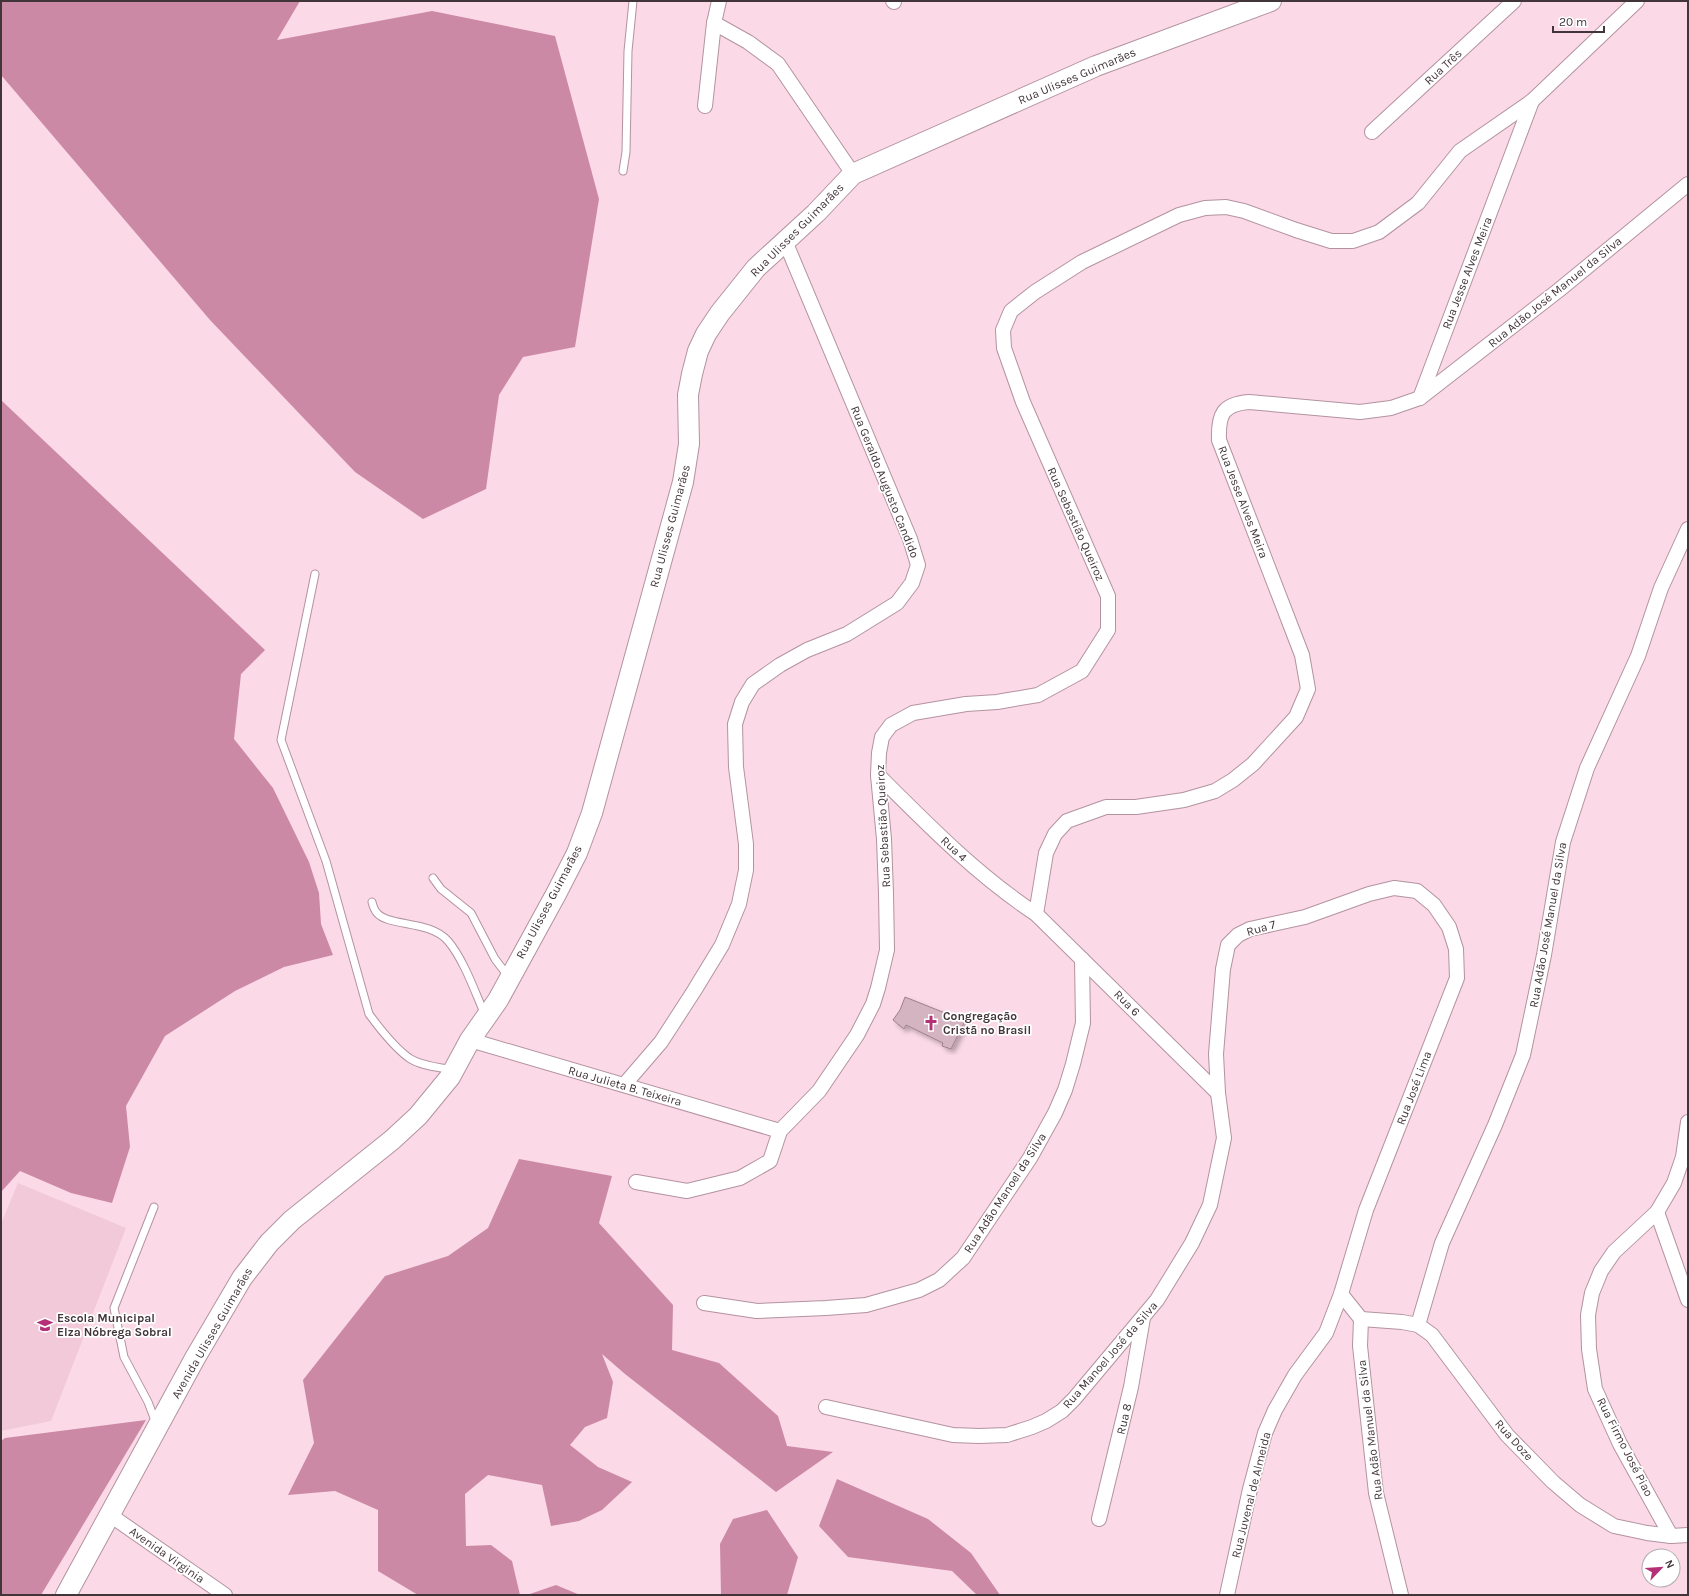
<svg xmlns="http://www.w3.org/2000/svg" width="1689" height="1596" font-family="Karla,sans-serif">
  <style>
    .built { fill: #f1c9d8 }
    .forest { fill: #cc89a6 }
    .building { fill: #d5b4c1; stroke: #9e7f8b; filter: url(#shadow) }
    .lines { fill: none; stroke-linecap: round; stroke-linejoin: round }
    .service-casing { stroke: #b393a0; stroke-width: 9 }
    .minor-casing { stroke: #b393a0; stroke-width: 16 }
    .secondary-casing { stroke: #b393a0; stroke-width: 22 }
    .service { stroke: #fff; stroke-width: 7 }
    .minor { stroke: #fff; stroke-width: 14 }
    .secondary { stroke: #fff; stroke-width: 20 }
    .labels { text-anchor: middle; stroke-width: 3.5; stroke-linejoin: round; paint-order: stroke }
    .street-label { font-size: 12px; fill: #42353a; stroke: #fff }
    .poi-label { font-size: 12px; font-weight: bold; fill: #42353a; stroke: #fff; text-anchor: start }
  </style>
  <defs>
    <filter id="shadow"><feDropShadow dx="3.5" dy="3.5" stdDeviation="2" flood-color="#0004"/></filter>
  </defs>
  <rect width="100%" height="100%" fill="#fbd9e6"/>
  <polygon class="built" points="18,1183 126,1228 51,1421 1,1431 1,1224"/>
  <g class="forest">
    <polygon points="1,1 300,1 277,40 432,11 555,36 599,199 575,347 523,357 499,395 486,489 423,519 355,472 210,320 1,75"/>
    <polygon points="1,400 265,650 241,674 234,739 273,788 309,862 319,893 321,924 333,955 284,967 235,991 165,1036 126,1106 130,1147 112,1203 71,1193 20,1171 1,1192"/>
    <polygon points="519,1159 612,1176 599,1223 673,1305 672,1350 719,1363 778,1416 787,1446 833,1452 776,1492 625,1374 602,1354 613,1382 607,1418 585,1427 570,1445 598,1467 632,1482 602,1510 579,1521 551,1526 542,1485 488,1475 465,1494 466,1546 491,1545 512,1561 520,1595 418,1595 378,1571 378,1510 335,1491 288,1495 314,1443 303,1380 385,1276 448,1256 488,1228"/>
    <polygon points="146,1420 41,1595 1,1595 1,1441 5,1438"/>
    <polygon points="837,1479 928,1519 971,1553 1000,1595 977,1595 952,1571 848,1557 819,1526"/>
    <polygon points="767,1510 798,1557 787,1595 721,1595 720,1544 733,1519"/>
    <polygon points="556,1585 580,1595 527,1595"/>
  </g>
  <polygon class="building" points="905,997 965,1021 951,1049 942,1046 943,1043 906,1025 904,1029 893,1020 900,1010"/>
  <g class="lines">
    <defs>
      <g id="service">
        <polyline points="623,171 626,152 628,51 633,1"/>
        <path d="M315 574 281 740 326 861 369 1014C380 1029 394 1047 409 1058 421 1066 438 1067 452 1070"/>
        <polyline points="433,878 441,889 471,913 495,959 508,976"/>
        <path d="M372 902C373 906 374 910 377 913 389 927 430 920 448 941 464 960 475 992 485 1015"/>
        <polyline points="154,1207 114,1308 124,1357 148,1402 156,1423"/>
      </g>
      <g id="minor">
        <polyline points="893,1 894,2"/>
        <polyline points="714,23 748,42 778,64 853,174"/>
        <polyline points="705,106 714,23 719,1"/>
        <polyline points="1372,132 1514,1"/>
        <polyline points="1420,398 1532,101"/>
        <path d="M878 775C928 825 977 875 1036 914L1218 1093"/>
        <path d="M1036 914 1046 853 1055 834 1067 821 1106 807H1136L1184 800 1215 791 1233 780 1253 764 1296 717 1308 689 1302 655 1219 440C1218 414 1223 404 1249 402L1360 412 1391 408 1420 398 1559 290 1688 184"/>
        <polyline points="470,1040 780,1131"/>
        <polyline points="624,1085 661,1042 694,991 722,945 739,904 746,870 746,844 736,767 735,724 742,702 753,684 780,665 807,650 847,634 897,603 912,583 918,565 910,539 785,241"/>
        <polyline points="636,1182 687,1191 740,1178 770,1161 780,1131 819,1091 857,1035 873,1004 878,988 887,950 886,893 884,839 878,775 879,753 882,737 891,725 913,713 966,704 997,702 1038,695 1082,671 1108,630 1108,596 1023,402 1004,348 1003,330 1011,311 1035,292 1082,262 1179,215 1205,208 1226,207 1244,211 1296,230 1331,241 1353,241 1379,232 1418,203 1460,151 1532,101 1637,1"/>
        <polyline points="1657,1212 1688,1300"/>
        <polyline points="1341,1294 1361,1319 1360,1346 1376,1493 1401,1595"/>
        <polyline points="704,1303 757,1311 826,1308 866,1305 919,1290 939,1280 963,1258 1030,1158 1055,1113 1065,1090 1073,1064 1083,1023 1082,959"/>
        <polyline points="1361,1319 1402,1322 1418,1325 1432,1335 1507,1435 1553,1482 1580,1505 1614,1526 1647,1533 1671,1536 1688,1535"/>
        <polyline points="1418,1325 1442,1243 1495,1125 1523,1055 1544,955 1563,842 1587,768 1638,656 1661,588 1688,529"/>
        <polyline points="826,1407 953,1435 979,1436 1007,1435 1032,1427 1046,1421 1062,1411 1074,1399 1157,1300 1192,1243 1210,1205 1224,1138 1218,1093 1216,1054 1223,969 1228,945 1238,935 1250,929 1305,917 1369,894 1394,888 1417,891 1434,905 1449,927 1456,949 1457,978 1366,1210 1341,1294 1326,1333 1295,1375 1275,1410 1265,1433 1250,1489 1227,1595"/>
        <polyline points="110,1515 225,1595"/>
        <polyline points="1099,1519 1131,1387 1143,1318"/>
        <polyline points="1671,1536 1620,1444 1595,1389 1589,1349 1588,1315 1592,1293 1601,1271 1614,1252 1657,1212 1674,1183 1683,1157 1688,1122"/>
      </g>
      <polyline id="secondary" points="66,1595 195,1358 242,1278 269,1243 292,1220 392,1140 418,1116 450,1077 470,1040 498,1000 556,894 577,853 592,813 683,482 689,444 688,395 692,374 698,351 706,334 720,313 756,268 816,213 853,174 1096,66 1271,1"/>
    </defs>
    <use href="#service" class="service-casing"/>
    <use href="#minor" class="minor-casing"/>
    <use href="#secondary" class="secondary-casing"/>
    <use href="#service" class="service"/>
    <use href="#minor" class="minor"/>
    <use href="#secondary" class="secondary"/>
  </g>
  <defs>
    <symbol id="church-bare" viewBox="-9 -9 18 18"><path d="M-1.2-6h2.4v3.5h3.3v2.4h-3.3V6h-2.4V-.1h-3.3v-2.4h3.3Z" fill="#b53177" stroke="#fff" stroke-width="2.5" paint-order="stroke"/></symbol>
    <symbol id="school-bare" viewBox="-9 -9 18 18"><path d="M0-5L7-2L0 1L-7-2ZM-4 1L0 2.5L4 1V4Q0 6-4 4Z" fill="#b53177" stroke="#fff" stroke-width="2.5" paint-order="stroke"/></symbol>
  </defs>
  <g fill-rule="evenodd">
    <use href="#church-bare" x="920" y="1012" width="22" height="22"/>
    <use href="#school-bare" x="34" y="1314" width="22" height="22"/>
  </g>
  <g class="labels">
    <g class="street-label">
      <text transform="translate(1443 67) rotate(-43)" y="4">Rua Três</text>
      <text transform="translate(1077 76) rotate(-23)" y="4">Rua Ulisses Guimarães</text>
      <text transform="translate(797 230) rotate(-45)" y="4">Rua Ulisses Guimarães</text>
      <text transform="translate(1467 273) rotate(-69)" y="4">Rua Jesse Alves Meira</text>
      <text transform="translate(1555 292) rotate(-39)" y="4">Rua Adão José Manuel da Silva</text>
      <text transform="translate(885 482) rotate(68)" y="4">Rua Geraldo Augusto Candido</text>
      <text transform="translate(1243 502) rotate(69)" y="4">Rua Jesse Alves Meira</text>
      <text transform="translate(1076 524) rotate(66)" y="4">Rua Sebastião Queiroz</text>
      <text transform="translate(670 526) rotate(-75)" y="4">Rua Ulisses Guimarães</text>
      <text transform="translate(883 826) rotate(-93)" y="4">Rua Sebastião Queiroz</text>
      <text transform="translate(954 849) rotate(43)" y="4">Rua 4</text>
      <text transform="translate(549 902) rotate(-62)" y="4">Rua Ulisses Guimarães</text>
      <text transform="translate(1548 925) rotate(-80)" y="4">Rua Adão José Manuel da Silva</text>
      <text transform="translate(1261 928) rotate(-16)" y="4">Rua 7</text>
      <text transform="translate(1127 1003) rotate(45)" y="4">Rua 6</text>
      <text transform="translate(625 1086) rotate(16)" y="4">Rua Julieta B. Teixeira</text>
      <text transform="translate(1414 1088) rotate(-69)" y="4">Rua José Lima</text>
      <text transform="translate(1005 1193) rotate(-57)" y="4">Rua Adão Manoel da Silva</text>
      <text transform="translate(212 1333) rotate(-60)" y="4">Avenida Ulisses Guimarães</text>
      <text transform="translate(1110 1355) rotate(-49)" y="4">Rua Manoel José da Silva</text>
      <text transform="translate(1124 1419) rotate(-77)" y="4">Rua 8</text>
      <text transform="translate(1370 1430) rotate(-97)" y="4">Rua Adão Manuel da Silva</text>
      <text transform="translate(1514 1440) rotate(48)" y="4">Rua Doze</text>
      <text transform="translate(1625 1447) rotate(63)" y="4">Rua Firmo José Piao</text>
      <text transform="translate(1251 1495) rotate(-76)" y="4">Rua Juvenal de Almeida</text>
      <text transform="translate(167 1555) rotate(35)" y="4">Avenida Virginia</text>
    </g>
    <g class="poi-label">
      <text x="943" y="1020">Congregação<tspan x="943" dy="14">Cristã no Brasil</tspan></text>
      <text x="57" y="1322">Escola Municipal<tspan x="57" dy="14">Elza Nóbrega Sobral</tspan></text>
    </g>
  </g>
  <rect width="1689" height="1596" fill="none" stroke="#42353a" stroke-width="4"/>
  <g transform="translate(1661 1568) rotate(65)"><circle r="19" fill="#ffffff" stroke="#b3aeb0"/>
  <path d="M0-3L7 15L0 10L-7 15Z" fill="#b53177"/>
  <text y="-6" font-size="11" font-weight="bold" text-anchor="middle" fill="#42353a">N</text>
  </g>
  <path d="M1553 26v6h51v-6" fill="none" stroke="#42353a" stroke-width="2"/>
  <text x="1559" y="26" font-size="12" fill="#42353a" stroke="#ffffff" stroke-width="3" paint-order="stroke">20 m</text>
</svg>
